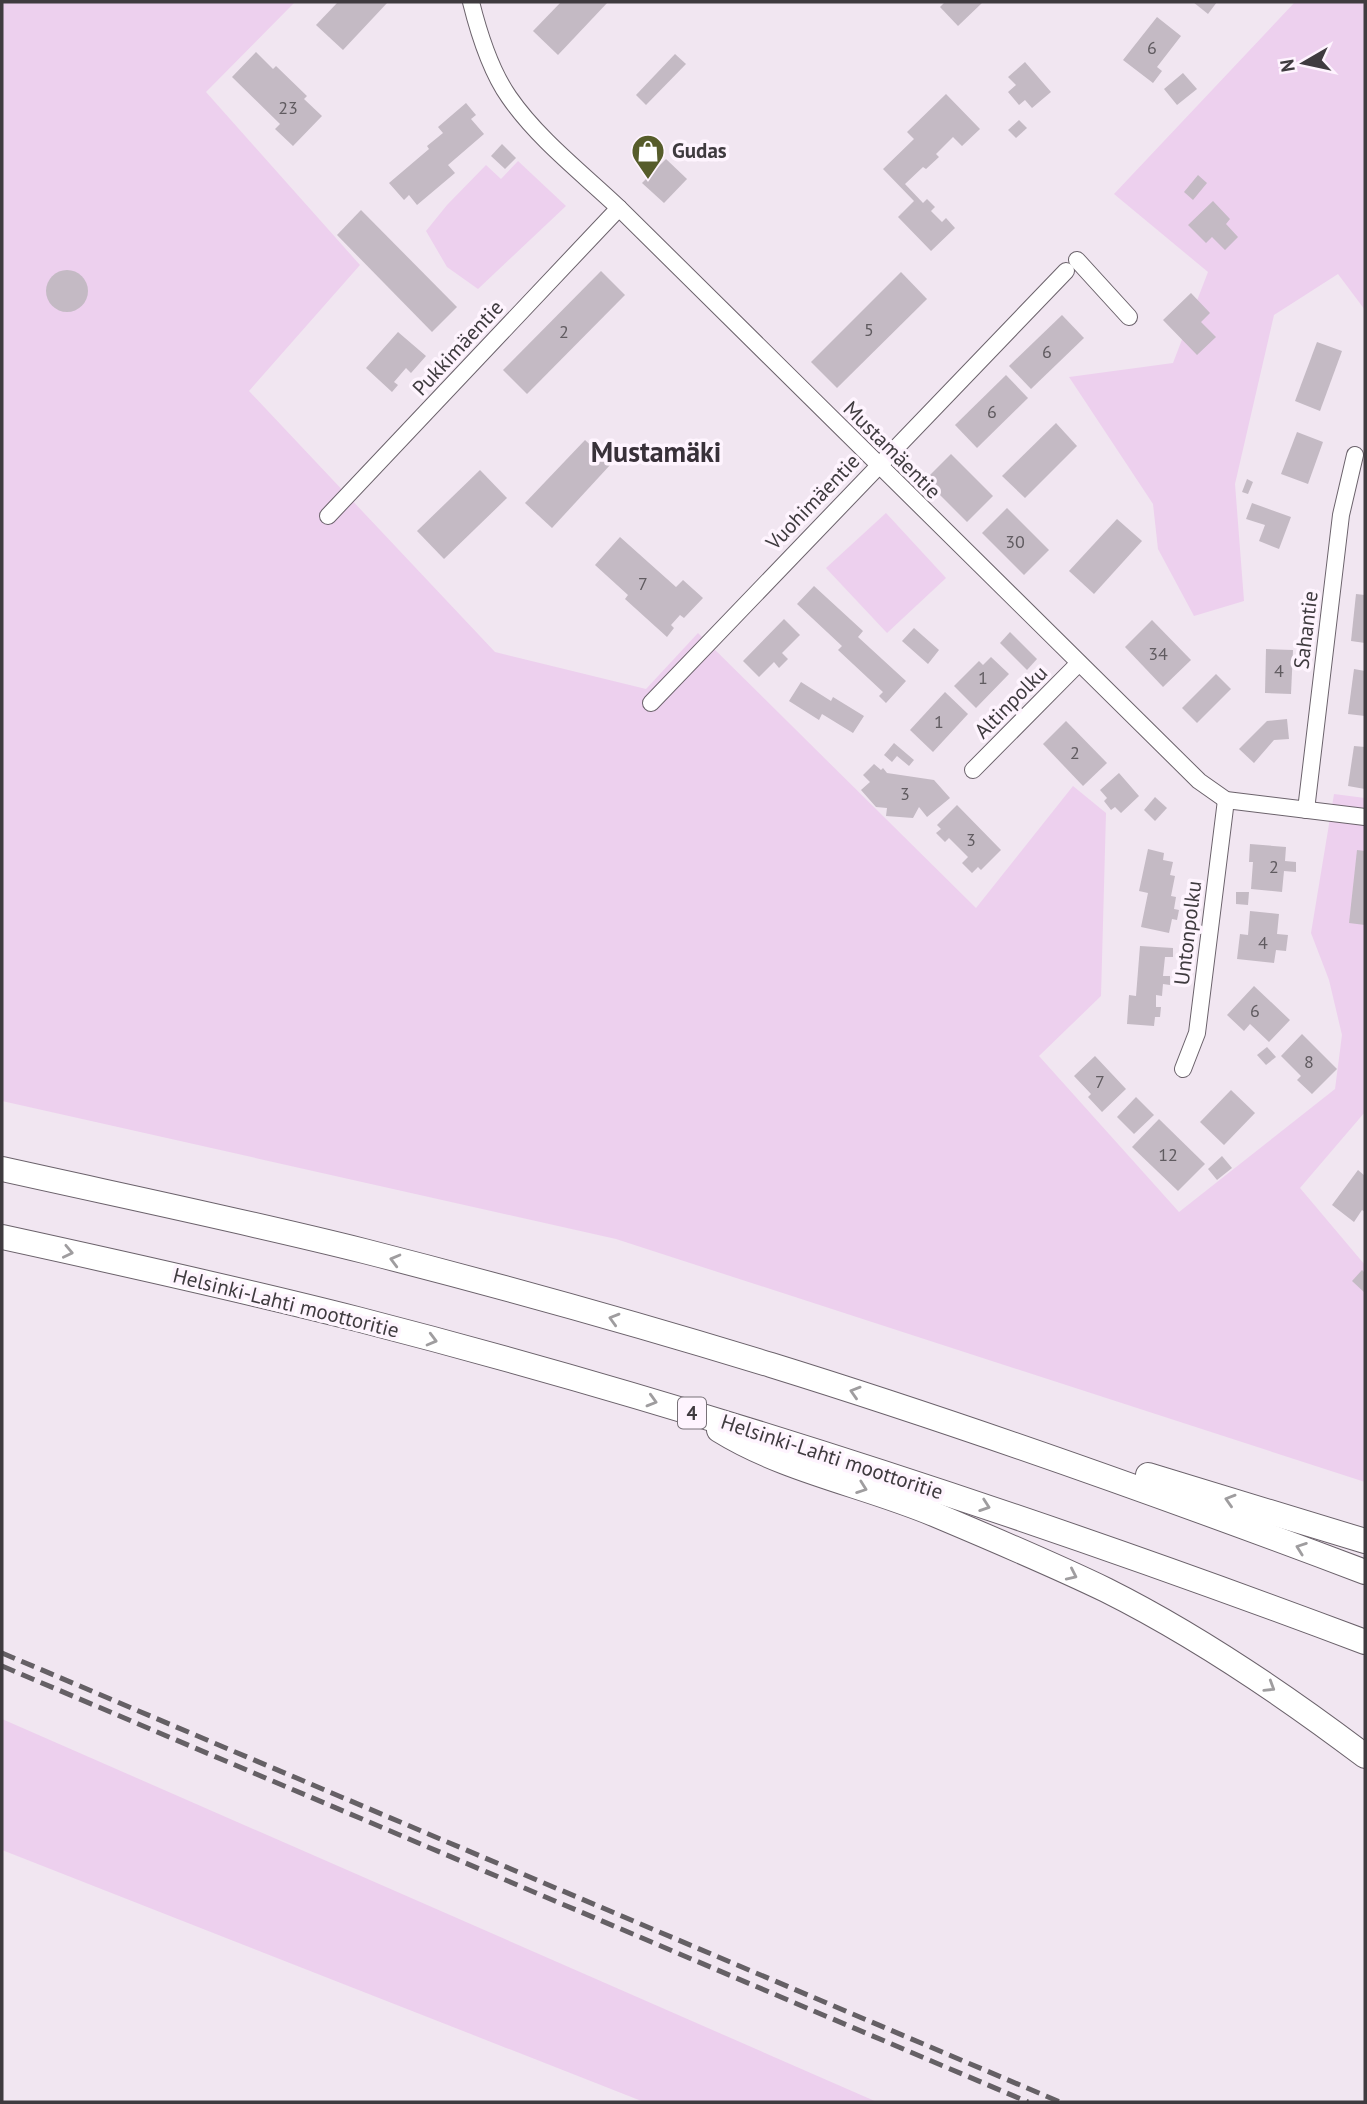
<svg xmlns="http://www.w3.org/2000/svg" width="1367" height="2104" font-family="'PT Sans',sans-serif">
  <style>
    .green { fill: #edd0ee }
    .building { fill: #c4bac4 }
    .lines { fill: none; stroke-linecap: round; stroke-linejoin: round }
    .minor-casing { stroke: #6b626b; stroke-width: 18 }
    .highway-casing { stroke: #6b626b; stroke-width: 26 }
    .minor { stroke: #fff; stroke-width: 16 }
    .highway { stroke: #fff; stroke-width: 24 }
    .rail { stroke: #656065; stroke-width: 5; stroke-dasharray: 14 7; stroke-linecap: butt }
    .oneway { stroke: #9f9d9f }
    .labels { text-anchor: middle; stroke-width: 7; stroke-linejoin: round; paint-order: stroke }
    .number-label { font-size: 18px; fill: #605b60 }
    .shield { fill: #fef4fe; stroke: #787278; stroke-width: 2 }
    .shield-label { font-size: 19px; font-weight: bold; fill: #3f3b3f }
    .poi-label { font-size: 21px; font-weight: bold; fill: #3f3b3f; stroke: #fef4fe; text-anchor: start }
    .street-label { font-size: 21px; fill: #3f3b3f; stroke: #fef4fe }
    .district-label { font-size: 28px; font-weight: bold; fill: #383139; stroke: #fef4fe }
  </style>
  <rect width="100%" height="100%" fill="#f1e6f1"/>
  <g class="green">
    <polygon points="2,2 295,2 206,92 360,265 249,391 495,652 646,689 698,633 976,908 1073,786 1106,813 1101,996 1039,1056 1179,1212 1335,1089 1342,1035 1329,980 1311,933 1334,794 1365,798 1365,1112 1300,1188 1365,1265 1365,1482 616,1239 2,1101"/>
    <polygon points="1295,2 1365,2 1365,310 1338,274 1274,315 1235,484 1244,601 1194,616 1158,549 1153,504 1069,377 1173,363 1208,272 1114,194"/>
    <polygon points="518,161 566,206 478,289 447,267 426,231 447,205 486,165 501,179"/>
    <polygon points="886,513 946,578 887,633 826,568"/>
    <polygon points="2,1719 877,2102 644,2102 2,1850"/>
  </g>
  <g class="building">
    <polygon points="338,2 388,2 343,50 316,25"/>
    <polygon points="561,2 608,2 558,55 533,31"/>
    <polygon points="945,2 983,2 958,26 940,7"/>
    <polygon points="1193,2 1217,2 1208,14"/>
    <polygon points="1157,17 1181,36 1157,67 1162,71 1153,83 1123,60"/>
    <polygon points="256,52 273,69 276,66 307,96 304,99 322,116 293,146 275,129 280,124 232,77"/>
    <polygon points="675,54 686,64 646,105 636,95"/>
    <polygon points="1025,62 1051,92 1032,108 1025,100 1019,105 1008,92 1016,85 1008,77"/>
    <polygon points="1183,73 1197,89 1177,105 1164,89"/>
    <polygon points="946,94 980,129 962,146 953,137 936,154 939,157 926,169 923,167 905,184 923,203 927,199 935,207 931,211 942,222 946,218 955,228 931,251 898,217 914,201 883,169 914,139 907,132"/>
    <polygon points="466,103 476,115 471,119 484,134 448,165 455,173 417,205 409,195 404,200 389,183 429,149 427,146 443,133 438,127"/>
    <polygon points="1019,120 1027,128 1016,138 1008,130"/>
    <polygon points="502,144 516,158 505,169 491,156"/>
    <polygon points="666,159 687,179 664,203 642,183"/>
    <polygon points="1198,175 1207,183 1193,200 1184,192"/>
    <polygon points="1213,201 1230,219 1226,224 1238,237 1225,250 1212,237 1206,243 1188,225"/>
    <polygon points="361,210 457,307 432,332 337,235"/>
    <circle cx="67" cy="291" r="21"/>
    <polygon points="601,271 625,295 527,394 503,370"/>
    <polygon points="901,272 927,299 837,388 811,362"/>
    <polygon points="1191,293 1210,313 1201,322 1216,337 1197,355 1163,320"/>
    <polygon points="1062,315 1084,338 1031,389 1009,366"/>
    <polygon points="398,332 426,356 411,373 406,368 394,382 398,385 392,392 366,368"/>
    <polygon points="1317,342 1342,351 1320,411 1295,401"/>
    <polygon points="1006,375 1028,398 977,448 955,425"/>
    <polygon points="1056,423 1077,446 1025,498 1002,476"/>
    <polygon points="1297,432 1323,442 1308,484 1281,474"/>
    <polygon points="585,440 611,464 552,528 525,503"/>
    <polygon points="951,454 993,496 967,522 925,480"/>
    <polygon points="480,470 507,498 444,559 417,531"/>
    <polygon points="1247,479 1253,482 1248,494 1242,492"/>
    <polygon points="1252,503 1291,517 1279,549 1259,541 1265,525 1246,519"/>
    <polygon points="1007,508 1049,550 1024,575 982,533"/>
    <polygon points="1117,519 1142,541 1094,594 1069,571"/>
    <polygon points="620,537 676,587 683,580 703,598 684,618 680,615 671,625 674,628 667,637 625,599 628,595 595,565"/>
    <polygon points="814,586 863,631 858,637 906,681 886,703 879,696 883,692 838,650 842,646 797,604"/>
    <polygon points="1356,594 1365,595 1365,643 1351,641"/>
    <polygon points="784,619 800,635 782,653 788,659 779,668 774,662 759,677 743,661"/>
    <polygon points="1152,620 1191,660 1163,687 1125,647"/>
    <polygon points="914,628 939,650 928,664 902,641"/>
    <polygon points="1010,632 1037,659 1027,670 1000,643"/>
    <polygon points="1266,649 1293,650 1291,694 1265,693"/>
    <polygon points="991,657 1009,674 976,708 954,686 979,661 983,665"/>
    <polygon points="1354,669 1365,671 1365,716 1348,714"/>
    <polygon points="1216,674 1231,689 1197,723 1182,708"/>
    <polygon points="801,682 831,701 833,697 864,716 853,733 822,714 819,720 789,701"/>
    <polygon points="945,692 968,714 933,752 910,730"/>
    <polygon points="1287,719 1289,739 1274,740 1254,763 1239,749 1267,721"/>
    <polygon points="1066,721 1107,763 1083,786 1043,744"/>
    <polygon points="894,743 914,760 909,766 897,756 892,762 884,755"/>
    <polygon points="1354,746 1365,747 1365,789 1348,786"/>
    <polygon points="874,764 881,770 883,768 887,773 934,780 950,798 927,817 919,807 913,818 886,816 887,808 876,807 861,790 870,782 863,775"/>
    <polygon points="1119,773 1139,796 1121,813 1115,807 1111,810 1104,801 1107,798 1100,790"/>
    <polygon points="1155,797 1167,808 1155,821 1144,810"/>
    <polygon points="957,805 1001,850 981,870 978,867 972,873 962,863 968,857 949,838 945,842 936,833 941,829 937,825"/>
    <polygon points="1250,844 1286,847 1285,861 1296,862 1296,872 1284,871 1282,892 1251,889 1253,862 1249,862"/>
    <polygon points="1148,849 1164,853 1163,860 1173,862 1170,875 1175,876 1171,896 1176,897 1174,909 1179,910 1177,920 1172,919 1169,933 1141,927 1148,893 1139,891"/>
    <polygon points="1357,850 1365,851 1365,925 1349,923"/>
    <polygon points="1236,892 1249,892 1248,905 1236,904"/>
    <polygon points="1250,911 1279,914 1277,934 1288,935 1286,951 1276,950 1274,963 1237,959 1240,934 1248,935"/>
    <polygon points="1140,946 1173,948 1173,957 1165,957 1163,976 1170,976 1170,985 1163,984 1162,996 1156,995 1156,1007 1161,1007 1160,1017 1155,1017 1154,1026 1127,1024 1129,995 1136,996"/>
    <polygon points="1254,986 1290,1020 1269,1042 1250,1024 1244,1031 1227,1015"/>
    <polygon points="1302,1034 1337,1069 1312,1094 1297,1080 1301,1076 1281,1056"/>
    <polygon points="1267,1047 1276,1057 1266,1065 1257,1055"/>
    <polygon points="1095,1056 1126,1089 1102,1112 1088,1097 1091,1094 1074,1076"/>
    <polygon points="1231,1090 1255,1113 1224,1145 1200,1122"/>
    <polygon points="1136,1097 1154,1115 1134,1134 1117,1117"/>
    <polygon points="1159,1119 1205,1164 1178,1191 1132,1147"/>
    <polygon points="1222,1156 1232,1168 1217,1180 1208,1169"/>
    <polygon points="1358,1170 1365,1176 1365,1212 1362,1210 1354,1222 1332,1205"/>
    <polygon points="1362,1270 1365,1273 1365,1293 1352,1281"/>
  </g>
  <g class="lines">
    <defs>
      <g id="minor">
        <path d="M471 2C479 34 490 70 509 97 538 139 582 173 619 208L1199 781 1226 800 1365 817"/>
        <polyline points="1077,260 1129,317"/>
        <polyline points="328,516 619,208"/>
        <polyline points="651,703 1066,271"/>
        <polyline points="973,770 1079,663"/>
        <polyline points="1306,810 1341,515 1355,455"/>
        <polyline points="1183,1069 1197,1033 1226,800"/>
      </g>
      <g id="highway">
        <path d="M2 1169C123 1196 244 1221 364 1251 501 1286 637 1324 771 1365 971 1427 1169 1498 1365 1572"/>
        <path d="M2 1237C121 1263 239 1289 357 1319 699 1407 1035 1518 1365 1642"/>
        <path d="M719 1430C785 1471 865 1485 936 1515 993 1539 1050 1563 1106 1590 1198 1636 1283 1694 1365 1756"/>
        <polyline points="1148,1475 1365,1541"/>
      </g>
    </defs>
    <use href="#minor" class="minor-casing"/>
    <use href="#highway" class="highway-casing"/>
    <use href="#minor" class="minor"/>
    <use href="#highway" class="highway"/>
    <g class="rail">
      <polyline points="2,1653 1060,2102"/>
      <polyline points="2,1666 1028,2102"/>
    </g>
  </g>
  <defs><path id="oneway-chevron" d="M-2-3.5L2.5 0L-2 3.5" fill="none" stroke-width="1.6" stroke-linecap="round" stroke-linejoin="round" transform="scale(1.75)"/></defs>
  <g class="oneway">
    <use href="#oneway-chevron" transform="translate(68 1252) rotate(12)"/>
    <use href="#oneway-chevron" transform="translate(395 1260) rotate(-165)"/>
    <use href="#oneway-chevron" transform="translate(614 1319) rotate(-164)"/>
    <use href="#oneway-chevron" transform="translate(432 1340) rotate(15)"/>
    <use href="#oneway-chevron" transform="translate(855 1392) rotate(-163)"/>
    <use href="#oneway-chevron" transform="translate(652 1401) rotate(16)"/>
    <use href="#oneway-chevron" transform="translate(862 1488) rotate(20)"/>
    <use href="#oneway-chevron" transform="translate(1230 1500) rotate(-163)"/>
    <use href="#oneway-chevron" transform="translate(985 1506) rotate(19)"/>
    <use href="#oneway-chevron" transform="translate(1301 1548) rotate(-160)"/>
    <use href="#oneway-chevron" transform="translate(1072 1575) rotate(25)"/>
    <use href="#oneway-chevron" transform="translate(1270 1687) rotate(32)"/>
  </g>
  <defs>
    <symbol id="shop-pin" viewBox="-11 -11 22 30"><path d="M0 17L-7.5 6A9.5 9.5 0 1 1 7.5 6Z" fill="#565c2a" stroke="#fef4fe"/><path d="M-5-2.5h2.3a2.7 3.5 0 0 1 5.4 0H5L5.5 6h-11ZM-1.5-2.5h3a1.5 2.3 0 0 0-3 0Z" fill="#fff"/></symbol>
  </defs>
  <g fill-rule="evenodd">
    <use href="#shop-pin" x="629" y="132" width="38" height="52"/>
  </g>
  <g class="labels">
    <g class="number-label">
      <text x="1152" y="54">6</text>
      <text x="288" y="114">23</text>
      <text x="869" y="336">5</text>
      <text x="564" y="338">2</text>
      <text x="1047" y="358">6</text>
      <text x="992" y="418">6</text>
      <text x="1015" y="548">30</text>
      <text x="643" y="590">7</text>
      <text x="1158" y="660">34</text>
      <text x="1279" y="677">4</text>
      <text x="983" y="684">1</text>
      <text x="939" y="728">1</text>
      <text x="1075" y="759">2</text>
      <text x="905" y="800">3</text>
      <text x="971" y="846">3</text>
      <text x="1274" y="873">2</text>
      <text x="1263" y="949">4</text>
      <text x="1255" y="1017">6</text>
      <text x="1309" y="1068">8</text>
      <text x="1100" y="1088">7</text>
      <text x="1168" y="1161">12</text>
    </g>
    <rect class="shield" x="678" y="1397.5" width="28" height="31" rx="5"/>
    <g class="shield-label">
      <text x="692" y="1420">4</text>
    </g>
    <g class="poi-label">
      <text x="672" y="158">Gudas</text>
    </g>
    <g class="street-label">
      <text transform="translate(458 348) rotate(-47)" y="7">Pukkimäentie</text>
      <text transform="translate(892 450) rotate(45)" y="7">Mustamäentie</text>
      <text transform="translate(813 502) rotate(-46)" y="7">Vuohimäentie</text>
      <text transform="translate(1306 630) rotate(-83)" y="7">Sahantie</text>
      <text transform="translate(1011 702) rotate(-45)" y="7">Altinpolku</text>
      <text transform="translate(1188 933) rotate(-83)" y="7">Untonpolku</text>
      <text transform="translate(286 1303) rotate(14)" y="7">Helsinki-Lahti moottoritie</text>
      <text transform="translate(832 1457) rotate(18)" y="7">Helsinki-Lahti moottoritie</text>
    </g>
    <g class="district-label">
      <text x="656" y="462">Mustamäki</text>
    </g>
  </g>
  <rect width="1367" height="2104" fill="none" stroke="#3f3b3f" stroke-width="7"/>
  <g transform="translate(1304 63) rotate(261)" stroke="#fef4fe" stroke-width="5" paint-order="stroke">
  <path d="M0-5L12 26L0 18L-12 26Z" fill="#3f3b3f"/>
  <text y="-10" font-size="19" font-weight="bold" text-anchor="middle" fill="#3f3b3f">N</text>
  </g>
</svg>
